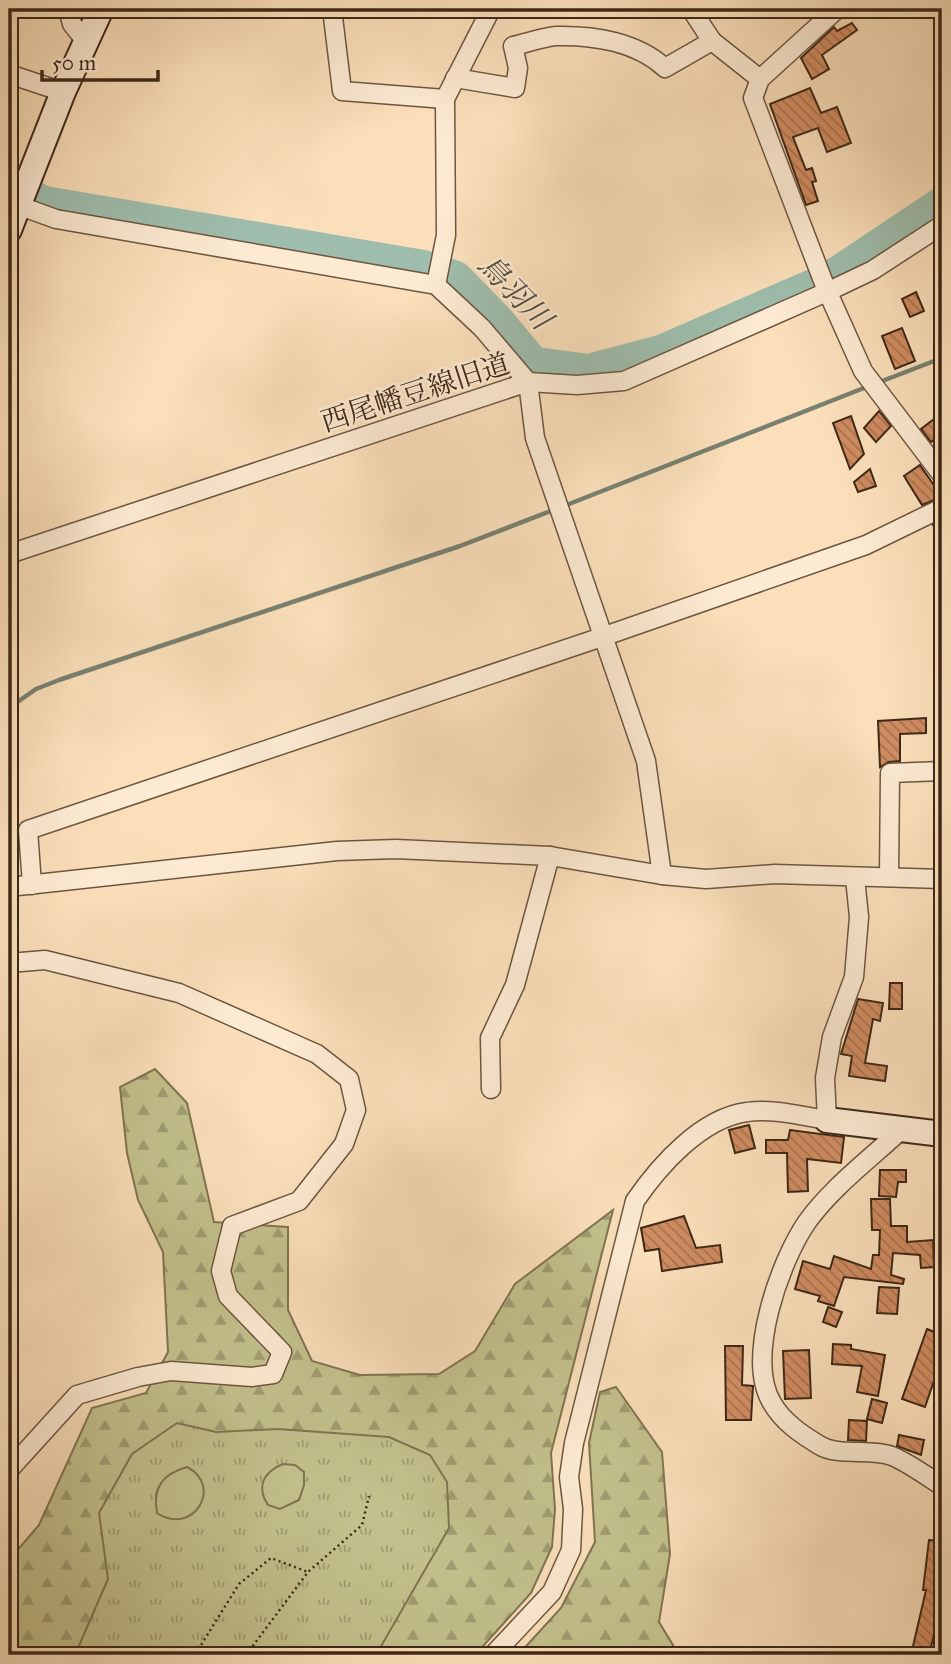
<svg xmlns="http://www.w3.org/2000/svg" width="951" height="1664" font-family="'IM FELL Great Primer','Noto Serif JP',serif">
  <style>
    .grass { fill: url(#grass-tufts); stroke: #807452; stroke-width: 2 }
    .forest { fill: url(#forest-firs); stroke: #807452; stroke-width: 2 }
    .garden { fill: #c2c08c; stroke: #807452; stroke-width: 2 }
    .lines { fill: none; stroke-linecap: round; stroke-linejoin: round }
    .stream { stroke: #788171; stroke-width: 4.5 }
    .river { stroke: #9ebdad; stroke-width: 28 }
    .building { fill: url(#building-back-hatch); stroke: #3e2817; stroke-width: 2 }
    .street-casing { stroke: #6d5640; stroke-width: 21 }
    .secondary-casing { stroke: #3e2817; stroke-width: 28 }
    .path { stroke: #3e2817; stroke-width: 2.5; stroke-dasharray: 2 3.5; stroke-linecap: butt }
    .street { stroke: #fcead2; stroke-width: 18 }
    .secondary { stroke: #fcead2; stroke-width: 24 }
    .labels { text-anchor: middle; stroke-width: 5; stroke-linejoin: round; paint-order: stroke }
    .street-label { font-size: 28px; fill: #3e2817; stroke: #fcead2 }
    .water-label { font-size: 30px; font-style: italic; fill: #564d3c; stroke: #fcead2 }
  </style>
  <defs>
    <pattern id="grass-tufts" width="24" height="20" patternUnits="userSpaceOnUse" patternTransform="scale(1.75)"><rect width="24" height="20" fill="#c2c08c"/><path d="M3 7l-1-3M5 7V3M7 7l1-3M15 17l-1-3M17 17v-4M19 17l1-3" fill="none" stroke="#9f9c71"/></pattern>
    <pattern id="forest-firs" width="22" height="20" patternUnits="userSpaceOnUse" patternTransform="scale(1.75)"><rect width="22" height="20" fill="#c2c08c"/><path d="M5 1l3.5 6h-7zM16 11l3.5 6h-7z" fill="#9f9c71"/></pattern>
    <pattern id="building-back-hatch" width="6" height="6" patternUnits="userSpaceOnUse" patternTransform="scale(1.75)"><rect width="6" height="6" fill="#d08c61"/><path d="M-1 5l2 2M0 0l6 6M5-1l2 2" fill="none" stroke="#aa724f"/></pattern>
  </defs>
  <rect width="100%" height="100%" fill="#fadfba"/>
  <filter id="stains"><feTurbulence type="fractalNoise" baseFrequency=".00286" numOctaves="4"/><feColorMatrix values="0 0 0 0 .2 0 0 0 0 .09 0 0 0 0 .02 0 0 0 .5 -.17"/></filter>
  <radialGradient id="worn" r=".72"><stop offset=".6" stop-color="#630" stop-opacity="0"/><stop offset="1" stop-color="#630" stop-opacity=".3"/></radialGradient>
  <polygon class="grass" points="172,1409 281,1414 442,1444 461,1529 394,1655 55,1655 85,1511 121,1443"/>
  <g class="forest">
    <polygon points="155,1069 187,1103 214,1222 288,1227 288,1310 312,1361 360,1375 439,1374 475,1351 515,1284 613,1210 551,1453 555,1509 552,1547 531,1593 475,1655 376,1655 449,1528 447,1482 430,1455 389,1437 278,1429 216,1432 177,1423 132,1454 99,1513 108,1579 75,1655 9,1655 9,1560 39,1525 92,1408 146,1393 168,1352 163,1252 138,1200 127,1153 120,1087"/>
    <polygon points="616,1387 662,1452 670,1554 659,1622 679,1655 518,1655 561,1608 595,1542 589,1443 600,1392"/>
  </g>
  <g class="garden">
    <path d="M283 1464 295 1465 304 1472V1485L299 1500 280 1509 268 1505C256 1487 263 1472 283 1464Z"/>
    <path d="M187 1467C224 1486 193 1537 157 1513 152 1487 163 1474 187 1467Z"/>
  </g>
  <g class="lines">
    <g class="stream">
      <polyline points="877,383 942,358"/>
      <polyline points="564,506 869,386"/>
      <polyline points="9,708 36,689 59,680 460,546 556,509"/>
    </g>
    <polyline class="river" points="9,182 45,200 424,264 457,275 498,317 535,361 588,368 660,349 828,276 942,200"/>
  </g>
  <g class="building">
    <polygon points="852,23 857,30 822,55 829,69 812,79 801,58 834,27 837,31"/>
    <polygon points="810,88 821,113 837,107 851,143 827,152 818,128 793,137 806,170 812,168 816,181 812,182 818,201 806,205 770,104"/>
    <polygon points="916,292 924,311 910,317 902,299"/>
    <polygon points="902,328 915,361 895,369 882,336"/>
    <polygon points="879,411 891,426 876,442 864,428"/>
    <polygon points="942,413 942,434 931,442 921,429"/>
    <polygon points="851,416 864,454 850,469 833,423"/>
    <polygon points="920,465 942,497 922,505 904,476"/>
    <polygon points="870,469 876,486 858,492 854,482"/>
    <polygon points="942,521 942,541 933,525"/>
    <polygon points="926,718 926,733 900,734 900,761 889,762 880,767 878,721"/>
    <polygon points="890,983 902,983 902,1009 889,1009"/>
    <polygon points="858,999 883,1003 880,1021 873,1019 865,1063 887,1066 885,1081 849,1076 852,1056 841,1054"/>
    <polygon points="749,1125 755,1148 735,1153 729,1130"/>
    <polygon points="790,1130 844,1137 841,1163 807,1159 808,1191 788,1192 787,1153 766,1153 766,1140 788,1140"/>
    <polygon points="880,1170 906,1170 906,1182 898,1182 896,1197 879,1196"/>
    <polygon points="871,1199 890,1199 891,1226 907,1226 907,1242 933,1240 934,1267 921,1268 920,1255 893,1253 891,1275 904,1279 903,1284 844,1277 834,1306 818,1301 820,1296 795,1289 803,1261 830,1269 834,1256 871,1269 873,1255 879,1255 880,1230 872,1230"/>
    <polygon points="684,1216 696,1248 720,1245 722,1262 662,1271 659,1249 645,1251 641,1228"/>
    <polygon points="879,1287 899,1288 897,1314 877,1313"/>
    <polygon points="828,1307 842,1312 836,1327 823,1322"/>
    <polygon points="927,1329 942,1335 942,1357 925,1407 902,1399"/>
    <polygon points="833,1344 851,1345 851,1349 885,1355 878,1396 857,1392 862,1366 832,1364"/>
    <polygon points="725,1346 743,1346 742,1385 753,1386 751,1420 726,1420"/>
    <polygon points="809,1350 811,1398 785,1399 783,1351"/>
    <polygon points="872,1399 887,1403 882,1423 867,1419"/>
    <polygon points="849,1420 867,1421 866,1441 848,1440"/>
    <polygon points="899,1435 924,1440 921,1455 897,1446"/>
    <polygon points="929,1540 942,1541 942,1602 929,1655 911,1655 926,1590 923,1590"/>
  </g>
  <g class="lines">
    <defs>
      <g id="street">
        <polyline points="68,9 72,24 85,40"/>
        <polyline points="332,9 342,91 445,99"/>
        <polyline points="691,9 712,41 760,79"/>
        <polyline points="837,9 760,79 753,98 825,286 863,371 942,475"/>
        <polyline points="9,74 63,92"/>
        <path d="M455 78 515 88 518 68 513 46C527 43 543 37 556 36 594 35 637 42 665 68L712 41"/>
        <polyline points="9,202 56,219 436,285 482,328 528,382 535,438 646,761 662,875"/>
        <polyline points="436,285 446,235 445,99 491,9"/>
        <polyline points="9,554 528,382 577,385 624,381 829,291 873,270 942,225"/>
        <polyline points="889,877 890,773 942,771"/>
        <polyline points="32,885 28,830 602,637 866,545 942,508"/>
        <polyline points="9,887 337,851 396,849 550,856 662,875 706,879 775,874 942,879"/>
        <polyline points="9,963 45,960 179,993 317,1054 349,1079 356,1110 344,1144 299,1201 232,1226 221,1271 228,1296 282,1352 273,1374 252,1377 171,1371 138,1377 77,1395 9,1470"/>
        <polyline points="491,1089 490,1038 515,985 550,856"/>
        <path d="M902 1129C870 1159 832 1187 807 1222 780 1261 745 1359 772 1403 783 1422 801 1434 819 1445 838 1457 870 1448 892 1456 909 1463 926 1476 942 1486"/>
        <path d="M493 1655 552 1592 571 1550 573 1509 569 1477 574 1443 635 1201C659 1166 701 1118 747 1112 772 1108 802 1116 827 1120L825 1078 832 1037 854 977 859 917 855 878"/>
      </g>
      <g id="secondary">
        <polyline points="9,230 63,92 101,9"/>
        <polyline points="827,1120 942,1134"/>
      </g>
    </defs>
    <use href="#street" class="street-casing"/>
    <use href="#secondary" class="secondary-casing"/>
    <g class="path">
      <polyline points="190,1655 201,1645"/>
      <polyline points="205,1655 201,1645 239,1584 271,1558 308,1572"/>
      <polyline points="246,1655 308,1572 362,1525 369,1496"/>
    </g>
    <use href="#street" class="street"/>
    <use href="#secondary" class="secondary"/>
  </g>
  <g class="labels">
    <g class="street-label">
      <text transform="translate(415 392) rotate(-18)" y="10">西尾幡豆線旧道</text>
    </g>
    <g class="water-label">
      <text transform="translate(515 292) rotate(46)" y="10">鳥羽川</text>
    </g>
  </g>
  <rect width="951" height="1664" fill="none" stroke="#fadfba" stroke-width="35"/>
  <rect x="10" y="10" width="930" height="1643" fill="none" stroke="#3e2817" stroke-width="3.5"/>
  <rect x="18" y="18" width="916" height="1629" fill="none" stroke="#3e2817" stroke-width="2"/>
  <path d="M42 70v10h116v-10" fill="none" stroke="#3e2817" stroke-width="3.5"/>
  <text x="52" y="70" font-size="21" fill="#3e2817" stroke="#fcead2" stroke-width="5" paint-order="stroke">50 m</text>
  <rect width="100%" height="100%" filter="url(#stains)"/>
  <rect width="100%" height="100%" fill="url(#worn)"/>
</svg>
